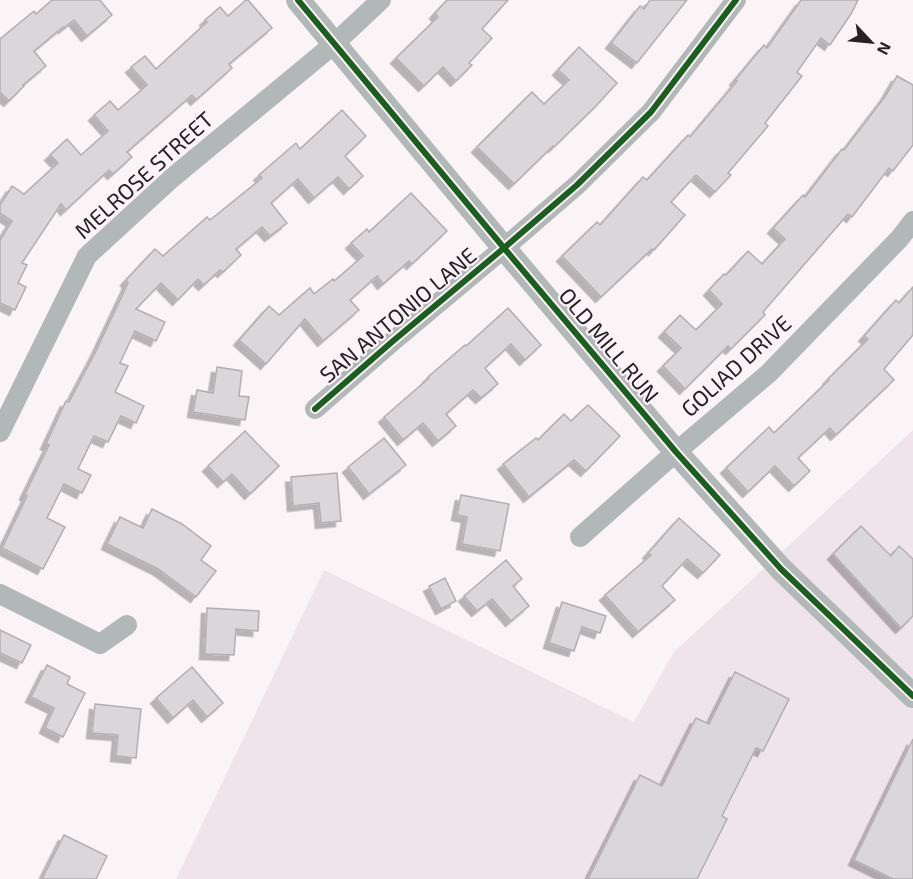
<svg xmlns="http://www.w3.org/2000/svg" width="913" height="879" font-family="'Exo 2',sans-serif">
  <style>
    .built { fill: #f0e4eb }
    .building { fill: #dbd6d9; stroke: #b2aeb0; stroke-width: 1.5; filter: url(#shadow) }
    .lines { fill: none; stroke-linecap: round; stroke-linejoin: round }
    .minor { stroke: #b2b7b7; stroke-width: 20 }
    .tertiary { stroke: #b2b7b7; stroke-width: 24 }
    .cycleway-casing { stroke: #fcf2f7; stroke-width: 10 }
    .cycleway { stroke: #1b5e20; stroke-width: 6 }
    .labels { text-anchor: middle; stroke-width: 4.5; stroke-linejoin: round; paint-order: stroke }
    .street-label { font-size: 22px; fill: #252224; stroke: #fcf2f7 }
  </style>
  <defs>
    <filter id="shadow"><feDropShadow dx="-5.5" dy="5.5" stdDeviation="0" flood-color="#0004"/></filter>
  </defs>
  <rect width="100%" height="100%" fill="#faf4f7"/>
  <polygon class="built" points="913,430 913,879 176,879 324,570 634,722 674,652"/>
  <g class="building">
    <polygon points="52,0 100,0 112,15 87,36 74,20 64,28 63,27 34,51 46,66 23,85 24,86 9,101 0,92 0,39 34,11 36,14"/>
    <polygon points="246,0 248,0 272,28 229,64 232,68 196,100 192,95 127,152 132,157 113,174 109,170 66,210 61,204 22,263 27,265 18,283 26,287 15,310 0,303 0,240 12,221 0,213 0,205 12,186 24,194 58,163 50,155 67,139 81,155 108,131 94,115 110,101 118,110 147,85 131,67 145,56 156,69 207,22 205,20 220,7 228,16"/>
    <polygon points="447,0 508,0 482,29 492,38 469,63 472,65 456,81 443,67 424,86 396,58 438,17 435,13"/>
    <polygon points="650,0 687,0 637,63 611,43 640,6 644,9"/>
    <polygon points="801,0 858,0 851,14 830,45 821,38 797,72 802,76 765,123 768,126 728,173 731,175 715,192 696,175 671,202 685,215 654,250 652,249 601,297 562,256 597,222 600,225 643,177 647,180 688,135 690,137 737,81 735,80 764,45 767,48"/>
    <polygon points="579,47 617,83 596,106 554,147 553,146 514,184 477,147 532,92 544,104 569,80 558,70"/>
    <polygon points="897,76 913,85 913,145 893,171 889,168 852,217 848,214 763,312 765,315 731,349 728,346 685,389 663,366 681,348 664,332 680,315 696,330 722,304 709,290 724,274 726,275 748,251 762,264 785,239 773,228 803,195 805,197 842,149 844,150 886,95"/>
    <polygon points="342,110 366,136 345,156 363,176 349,189 338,177 314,198 298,179 271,203 287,223 270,236 262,227 236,249 241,255 223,272 220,270 204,285 198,279 178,300 161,283 136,309 165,322 156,341 135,331 120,363 128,366 115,392 144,406 136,423 121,416 108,442 94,436 78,469 91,475 82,493 64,484 47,518 65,527 43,569 2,548 27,496 25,494 49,445 46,444 66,401 69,402 96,351 128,283 126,280 155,249 163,256 207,217 210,220 262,178 259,175 296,143 300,149"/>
    <polygon points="411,193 447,231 412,264 409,261 383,284 377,276 350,300 359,310 323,341 305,319 266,364 239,340 269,306 279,315 310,288 314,294 333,279 334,281 363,256 351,243 367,229 369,232"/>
    <polygon points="913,287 913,335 884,369 894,380 836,435 830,428 798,458 810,471 794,486 775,466 748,492 726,468 769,427 774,433 829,380 828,379 868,339 864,336 896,300 899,303"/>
    <polygon points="508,308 541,345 525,360 511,344 485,368 498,384 481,398 473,390 446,414 456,426 438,441 423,423 403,440 384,417 429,378 428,377 465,345 466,346"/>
    <polygon points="217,367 242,371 239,396 249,397 245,420 193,412 197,390 213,393"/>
    <polygon points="588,405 620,436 586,471 574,460 529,497 503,464 536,438 538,440 564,414 571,421"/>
    <polygon points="245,431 279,466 250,494 232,474 223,482 208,466"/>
    <polygon points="384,438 406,465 369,494 348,467"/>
    <polygon points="337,473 341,521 321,523 319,503 293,506 291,477"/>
    <polygon points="461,495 509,504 500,551 462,544 467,517 457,515"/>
    <polygon points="152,509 182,524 211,546 201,560 216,571 196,597 158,569 107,544 120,517 143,528"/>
    <polygon points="679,518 720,555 703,573 687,559 662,586 675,600 638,632 605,595 651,555 648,553"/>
    <polygon points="861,526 891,556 899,546 913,559 913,616 901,628 833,554"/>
    <polygon points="506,560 522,579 513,586 529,606 511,621 492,599 477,611 464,596"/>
    <polygon points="445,578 456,601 441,609 429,586"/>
    <polygon points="562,602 606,616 600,633 582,627 574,651 549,643"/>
    <polygon points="207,608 259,611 258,631 236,629 234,655 205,654"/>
    <polygon points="0,630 31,645 22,663 0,653"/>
    <polygon points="47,665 70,677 67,684 85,693 63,737 45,728 54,708 31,697"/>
    <polygon points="192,667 223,703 207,717 193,700 173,718 156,698"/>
    <polygon points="735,672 789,699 763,751 756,748 722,816 727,819 697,879 588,879 640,775 662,786 696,718 709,724"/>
    <polygon points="95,704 141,709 136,758 116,756 118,735 92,733"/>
    <polygon points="913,739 913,879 893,879 854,860"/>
    <polygon points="64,835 107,856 96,879 42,879"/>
  </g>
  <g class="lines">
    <g class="minor">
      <polyline points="315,409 393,341 504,248 577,185 651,112 736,0"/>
      <polyline points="0,432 87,256 172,178 334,44 381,0"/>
      <polyline points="580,537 676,452 769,373 900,238 913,221"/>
      <polyline points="0,594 100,644 127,625"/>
    </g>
    <polyline class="tertiary" points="298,0 504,248 676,452 781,569 913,696"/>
    <defs>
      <g id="cycleway">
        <polyline points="298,0 504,248 676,452 781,569 913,696"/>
        <polyline points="315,409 393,341 504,248 577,185 651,112 736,0"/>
      </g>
    </defs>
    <use href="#cycleway" class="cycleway-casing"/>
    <use href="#cycleway" class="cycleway"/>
  </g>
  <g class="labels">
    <g class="street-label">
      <text transform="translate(144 175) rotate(-42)" y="8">MELROSE STREET</text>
      <text transform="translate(398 315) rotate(-40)" y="8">SAN ANTONIO LANE</text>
      <text transform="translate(609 345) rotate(50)" y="8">OLD MILL RUN</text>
      <text transform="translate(736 366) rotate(-42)" y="8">GOLIAD DRIVE</text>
    </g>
  </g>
  <g transform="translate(871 42) rotate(116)" stroke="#fcf2f7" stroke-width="4.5" paint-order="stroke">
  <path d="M0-4.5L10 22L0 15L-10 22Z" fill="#252224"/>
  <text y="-9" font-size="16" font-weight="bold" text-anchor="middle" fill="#252224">N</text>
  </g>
</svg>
